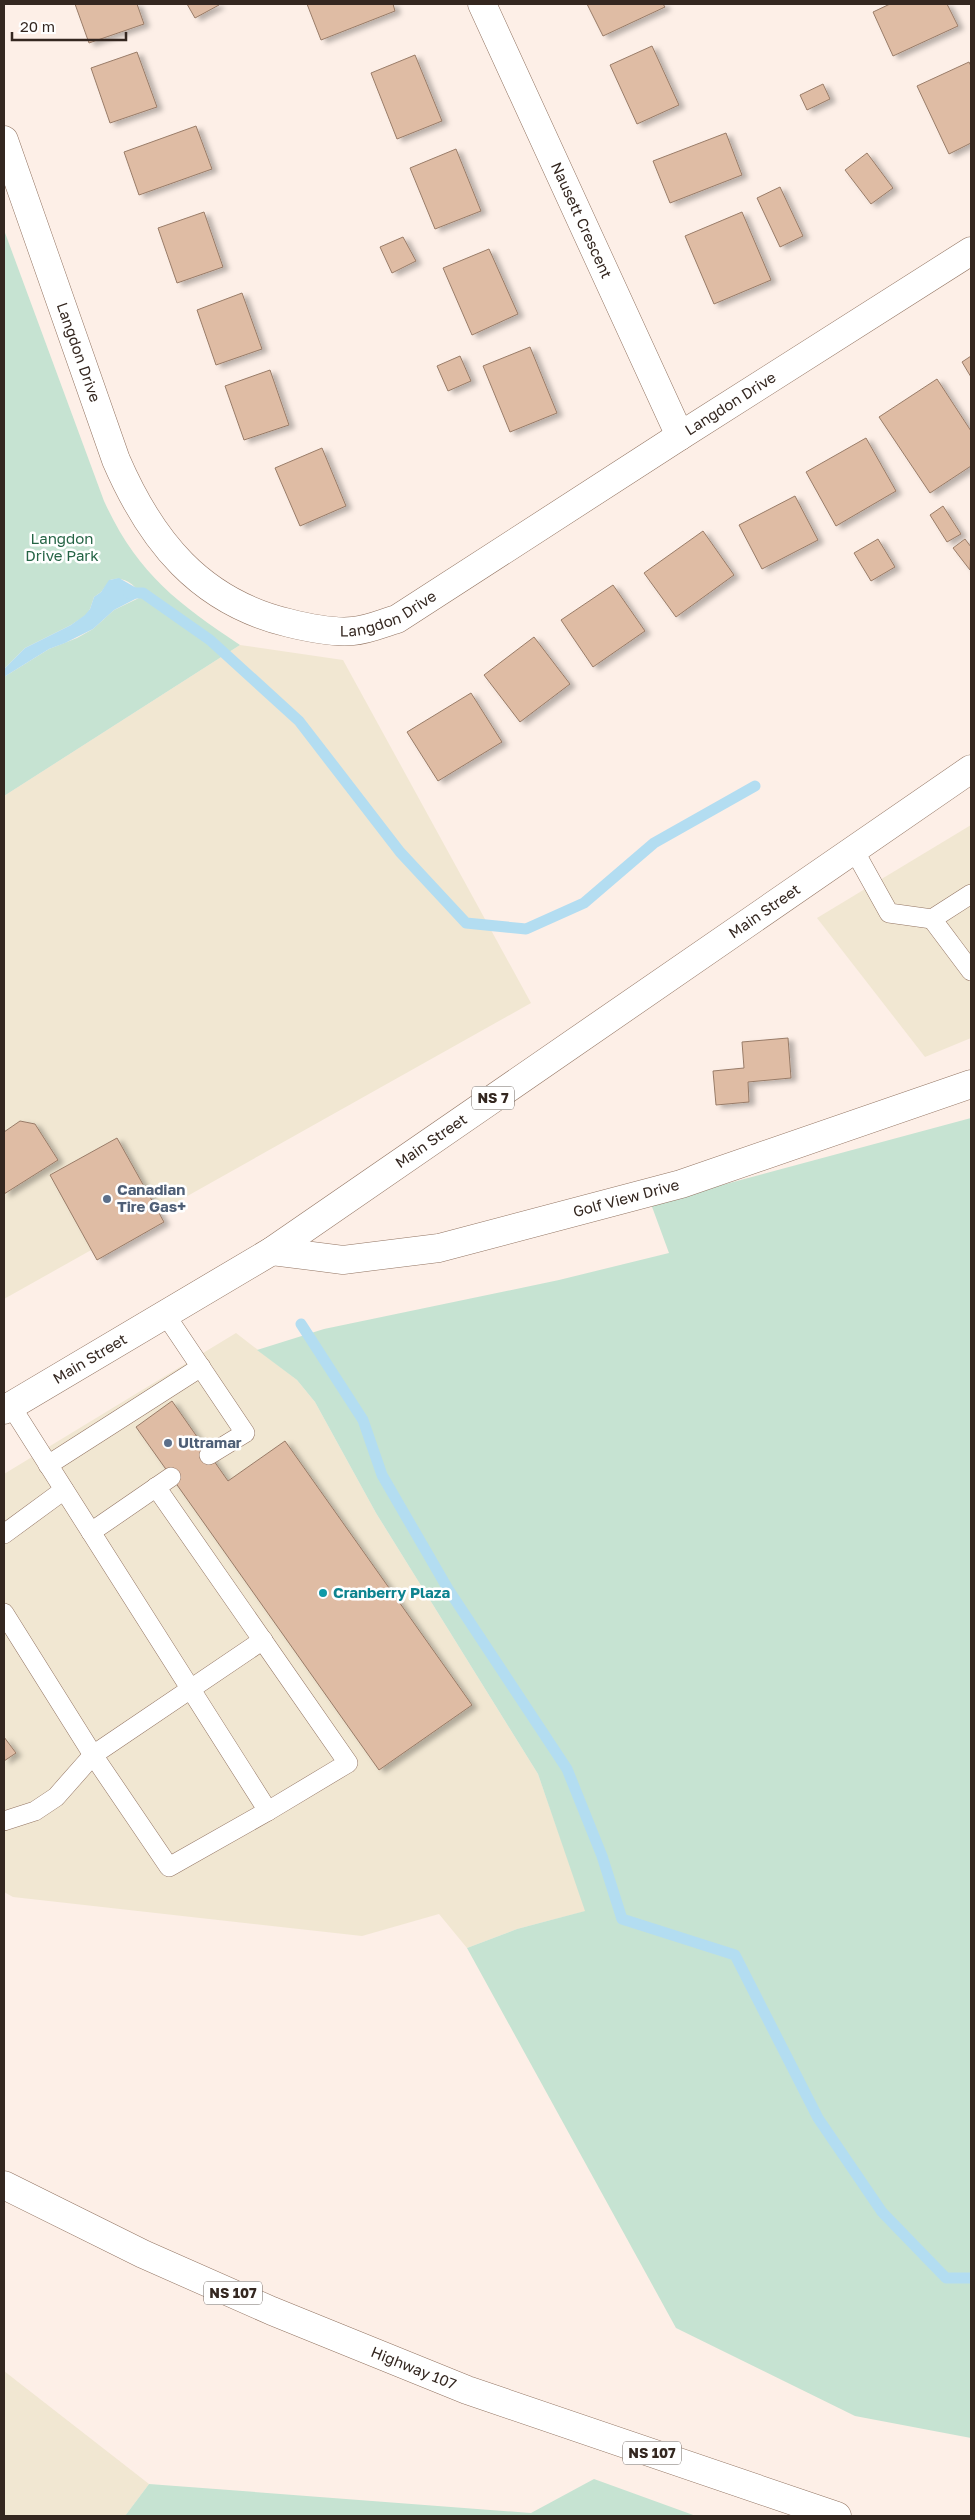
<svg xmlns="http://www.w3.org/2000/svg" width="975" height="2520" font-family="'Golos Text',sans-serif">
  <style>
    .commercial { fill: #f1e7d2 }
    .green { fill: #c6e3d2 }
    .water { fill: #b3ddf1 }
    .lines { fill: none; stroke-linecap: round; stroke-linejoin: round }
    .stream { stroke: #b3ddf1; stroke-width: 11 }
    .building { fill: #dfbca4; stroke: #997c68; filter: url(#shadow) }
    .lane-casing { stroke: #927462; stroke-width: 20 }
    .street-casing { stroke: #927462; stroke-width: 29 }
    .primary-casing { stroke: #927462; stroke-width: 29 }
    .highway-casing { stroke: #927462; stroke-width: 29 }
    .lane { stroke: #fff; stroke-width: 19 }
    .street { stroke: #fff; stroke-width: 28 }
    .primary { stroke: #fff; stroke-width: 28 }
    .highway { stroke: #fff; stroke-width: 28 }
    .service-dot { fill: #5c6f8a; stroke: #fff; stroke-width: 2 }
    .culture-dot { fill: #0f9aa8; stroke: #fff; stroke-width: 2 }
    .labels { text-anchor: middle; stroke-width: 5; stroke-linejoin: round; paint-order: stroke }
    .shield { fill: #fff; stroke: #716863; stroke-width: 1 }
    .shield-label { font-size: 14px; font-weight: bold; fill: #342720 }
    .street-label { font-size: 15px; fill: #342720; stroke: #fff }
    .park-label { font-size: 15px; fill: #256445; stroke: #fff }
    .service-label { font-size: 15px; font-weight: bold; fill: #4e5e75; stroke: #fff; text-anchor: start }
    .culture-label { font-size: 15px; font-weight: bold; fill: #0d838f; stroke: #fff; text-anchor: start }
  </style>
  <defs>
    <filter id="shadow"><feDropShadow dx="5.5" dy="3" stdDeviation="2.5" flood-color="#0004"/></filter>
  </defs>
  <rect width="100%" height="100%" fill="#fdefe7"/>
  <g class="commercial">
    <polygon points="240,645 343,660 531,1003 4,1299 4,796"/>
    <polygon points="971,825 971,1038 925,1057 817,918"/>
    <polygon points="236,1333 297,1380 315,1402 376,1513 538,1774 586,1911 517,1929 467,1948 439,1914 362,1936 13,1897 4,1892 4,1474"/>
    <polygon points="4,2371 149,2484 125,2516 4,2516"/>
  </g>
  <g class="green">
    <path d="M4 230 104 501C137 573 176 602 240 645L4 796V677L49 649 77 638 93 629 114 610 141 597C137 585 123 575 110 580L101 592 94 597 90 609 86 615 71 625 25 648 4 669Z"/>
    <polygon points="971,1118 971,2438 855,2416 676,2328 467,1948 517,1929 585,1911 538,1774 376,1513 315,1402 297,1380 257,1350 324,1329 559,1280 669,1253 651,1204"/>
    <polygon points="594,2479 696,2516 125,2516 149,2484 531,2513"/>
  </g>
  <polygon class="water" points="119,578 140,590 143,595 114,610 93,629 65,643 49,649 4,677 4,669 25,648 71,625 85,615 90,609 94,597 101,592 109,580"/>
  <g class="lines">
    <g class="stream">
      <polyline points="129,593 143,593 210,640 299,721 400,852 466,923 526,929 584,903 654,843 755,786"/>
      <polyline points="301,1324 363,1420 382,1475 448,1589 567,1769 602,1856 622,1919 735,1955 818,2118 882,2212 946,2278 971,2278"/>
    </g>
  </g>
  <g class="building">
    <polygon points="75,4 137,4 144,24 89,43"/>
    <polygon points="187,4 218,4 219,5 195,18"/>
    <polygon points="307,4 393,4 395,11 321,40"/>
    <polygon points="587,4 663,4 665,7 603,36"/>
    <polygon points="890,4 947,4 958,26 893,56 873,12"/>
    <polygon points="652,46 679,105 637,124 610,65"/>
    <polygon points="137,52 157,107 110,123 91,68"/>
    <polygon points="415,55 442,121 397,139 371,73"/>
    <polygon points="969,62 971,66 971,143 949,154 917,86"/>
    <polygon points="823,84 830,99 807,110 800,95"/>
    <polygon points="196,126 212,169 139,195 124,152"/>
    <polygon points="726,133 742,175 670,203 653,161"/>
    <polygon points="456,149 481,211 435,229 410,168"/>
    <polygon points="867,153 893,188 871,204 845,170"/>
    <polygon points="780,187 803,236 780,247 757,198"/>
    <polygon points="204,212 223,267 177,283 158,228"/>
    <polygon points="742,212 771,280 714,304 685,236"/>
    <polygon points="403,237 416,261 392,273 380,247"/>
    <polygon points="489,249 518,314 472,335 443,268"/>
    <polygon points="242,293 262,349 216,365 197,310"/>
    <polygon points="530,347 557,413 510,432 483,366"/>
    <polygon points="460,356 471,381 448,391 437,366"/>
    <polygon points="971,356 971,377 962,362"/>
    <polygon points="270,370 289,425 244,440 225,386"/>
    <polygon points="937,379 971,431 971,466 930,493 879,417"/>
    <polygon points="866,438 896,491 836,526 806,472"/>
    <polygon points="322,448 346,506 300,526 275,468"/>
    <polygon points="795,496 818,540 762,569 739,525"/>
    <polygon points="943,506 961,534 947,542 930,515"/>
    <polygon points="703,531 734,575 676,617 644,573"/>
    <polygon points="878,539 895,567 871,581 854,553"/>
    <polygon points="965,539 971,547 970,570 953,548"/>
    <polygon points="613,585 645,631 593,667 561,620"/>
    <polygon points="534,637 570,684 520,722 484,675"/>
    <polygon points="471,693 502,742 438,781 407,732"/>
    <polygon points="788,1038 791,1078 748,1082 749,1102 716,1105 713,1071 744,1068 742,1042"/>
    <polygon points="20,1121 35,1124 58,1160 4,1194 4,1132"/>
    <polygon points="117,1138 164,1222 97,1260 50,1175"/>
    <polygon points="172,1401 228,1481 285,1441 472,1705 379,1770 136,1427"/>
    <polygon points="4,1737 16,1753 4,1761"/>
  </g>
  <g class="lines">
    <defs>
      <g id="lane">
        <polyline points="854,850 889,913 932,919 971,894"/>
        <polyline points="932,919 971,971"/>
        <polyline points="165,1314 245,1433 209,1455"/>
        <polyline points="48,1465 201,1367"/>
        <polyline points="156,1487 348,1763 268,1811"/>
        <polyline points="91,1532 171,1477"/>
        <polyline points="4,1534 64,1490"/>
        <polyline points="4,1613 93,1755 169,1867 268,1811 11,1406"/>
        <polyline points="4,1821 35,1811 56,1797 93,1755 263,1640"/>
      </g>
      <g id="street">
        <path id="s1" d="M482 4 680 436"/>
        <path id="s2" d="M4 140 116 460C151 541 200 602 289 623 309 628 332 633 353 631 368 630 383 623 397 619L680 436 971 251"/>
        <path id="s3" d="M272 1251 343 1260 439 1248 681 1184 971 1084"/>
      </g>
      <g id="primary">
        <path id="s4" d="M4 1410 272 1251 971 769"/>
      </g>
      <g id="highway">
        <path id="s5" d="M4 2185 143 2254 272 2311 467 2390 837 2516"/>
      </g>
    </defs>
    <use href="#lane" class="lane-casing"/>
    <use href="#street" class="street-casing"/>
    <use href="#primary" class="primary-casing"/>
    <use href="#highway" class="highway-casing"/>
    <use href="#lane" class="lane"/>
    <use href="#street" class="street"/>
    <use href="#primary" class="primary"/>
    <use href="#highway" class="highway"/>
  </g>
  <g class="service-dot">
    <circle cx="107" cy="1199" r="5"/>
    <circle cx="168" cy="1443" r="5"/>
  </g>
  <circle class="culture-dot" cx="323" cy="1593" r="5"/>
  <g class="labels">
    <g class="shield">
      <rect x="472" y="1086.5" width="42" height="23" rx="4"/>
      <rect x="204" y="2281.5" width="58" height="23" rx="4"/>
      <rect x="623" y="2441.5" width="58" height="23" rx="4"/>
    </g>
    <g class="shield-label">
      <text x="493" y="1103">NS 7</text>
      <text x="233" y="2298">NS 107</text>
      <text x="652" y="2458">NS 107</text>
    </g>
    <g class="street-label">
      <text dy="5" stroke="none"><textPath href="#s1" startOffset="238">Nausett Crescent</textPath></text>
      <text dy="5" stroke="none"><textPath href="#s2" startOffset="225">Langdon Drive</textPath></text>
      <text dy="5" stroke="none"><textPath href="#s2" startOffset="1094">Langdon Drive</textPath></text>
      <text dy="5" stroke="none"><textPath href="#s2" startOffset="690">Langdon Drive</textPath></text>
      <text dy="5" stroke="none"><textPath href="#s4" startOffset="910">Main Street</textPath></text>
      <text dy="5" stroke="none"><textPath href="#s4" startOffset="505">Main Street</textPath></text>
      <text dy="5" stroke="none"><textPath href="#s3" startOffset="362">Golf View Drive</textPath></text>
      <text dy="5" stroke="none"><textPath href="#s4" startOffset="100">Main Street</textPath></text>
      <text dy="5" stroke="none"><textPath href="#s5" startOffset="449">Highway 107</textPath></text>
    </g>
    <g class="park-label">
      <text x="62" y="544">Langdon<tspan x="62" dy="17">Drive Park</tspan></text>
    </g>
    <g class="service-label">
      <text x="117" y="1195">Canadian<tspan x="117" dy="17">Tire Gas+</tspan></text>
      <text x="178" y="1448">Ultramar</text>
    </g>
    <g class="culture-label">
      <text x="333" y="1598">Cranberry Plaza</text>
    </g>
  </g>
  <rect width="975" height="2520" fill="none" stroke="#342720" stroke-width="10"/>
  <path d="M12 32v8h114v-8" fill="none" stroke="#342720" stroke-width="2.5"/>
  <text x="20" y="32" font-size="15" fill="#342720" stroke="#ffffff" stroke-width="4" paint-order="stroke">20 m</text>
</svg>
